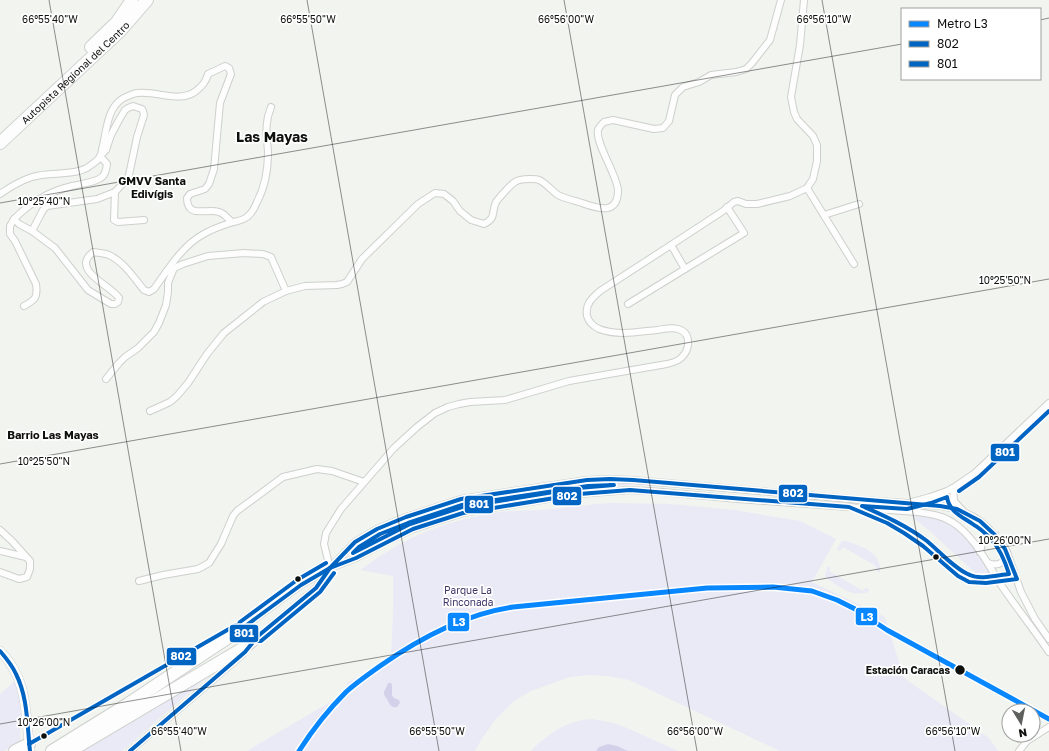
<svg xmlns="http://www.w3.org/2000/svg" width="1049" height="751" font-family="'Golos Text',sans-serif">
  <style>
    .green { fill: #eaeaf6 }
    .water { fill: #d3d0ea }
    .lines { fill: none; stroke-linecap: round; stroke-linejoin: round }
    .street-casing { stroke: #cdd0cc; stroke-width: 8 }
    .secondary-casing { stroke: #cdd0cc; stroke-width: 10 }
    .highway-casing { stroke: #cdd0cc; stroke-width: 14 }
    .street { stroke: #fdfdfd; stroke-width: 6 }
    .secondary { stroke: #fdfdfd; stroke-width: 9 }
    .highway { stroke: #fdfdfd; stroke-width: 12 }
    .bus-1-casing { stroke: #fff; stroke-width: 7 }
    .bus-2-casing { stroke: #fff; stroke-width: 7 }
    .bus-1 { stroke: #0064c3; stroke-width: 4 }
    .bus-2 { stroke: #0064c3; stroke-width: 4 }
    .metro-1-casing { stroke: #fff; stroke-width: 8 }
    .metro-1 { stroke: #0887ff; stroke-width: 5 }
    .ticks { fill: none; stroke: #0e100d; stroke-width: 1; stroke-opacity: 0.45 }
    .bus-dot { fill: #0e100d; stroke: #fff; stroke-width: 1.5 }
    .labels { text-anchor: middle; stroke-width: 3.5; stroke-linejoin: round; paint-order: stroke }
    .street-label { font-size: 10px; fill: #0e100d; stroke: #fff }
    .park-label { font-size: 10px; fill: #413669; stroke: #fff }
    .stop-label { font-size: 10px; font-weight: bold; fill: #0e100d; stroke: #fff; text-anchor: end }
    .neighbourhood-label { font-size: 11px; font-weight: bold; fill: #0e100d; stroke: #fff }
    .district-label { font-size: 14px; font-weight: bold; fill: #0e100d; stroke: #fff }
    .ticks-label { font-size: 10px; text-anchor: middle; fill: #0e100d; stroke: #fff; stroke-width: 3.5; stroke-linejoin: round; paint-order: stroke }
    .line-badge { stroke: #fff; stroke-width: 1.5 }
    .badge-label { font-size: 11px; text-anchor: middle; font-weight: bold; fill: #fff }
  </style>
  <rect width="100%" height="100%" fill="#f1f4ef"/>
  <g class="green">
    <polygon points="618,483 655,484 676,487 634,485 596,488 518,500 508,495 572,486"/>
    <path d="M612 503 670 504 734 510 800 521 836 539 812 582 885 617 904 678 989 738 998 751H780L629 680 608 676 589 675 570 677 531 691 514 701 496 719 481 740 475 751H247L342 695 348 682 364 674 391 656 393 612V576L360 570C379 557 397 544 418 535 444 524 471 516 500 512 514 510 528 511 542 510 566 508 589 504 612 503Z"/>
    <path d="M911 516C920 517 930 516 939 519 964 527 982 559 995 580L982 579 932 533Z"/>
    <path d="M842 541C847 541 852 543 857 545 870 550 881 556 880 572H877L876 566 843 547 840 551 837 549Z"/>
    <path d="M828 566 831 568 829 571 863 591 865 588 869 589V590L868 592C851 598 839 586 825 577V574Z"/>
    <polygon points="214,671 122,751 80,751"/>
    <polygon points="17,679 21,715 20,741 4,751 0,751 0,694"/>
    <path d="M592 719 614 723 627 728 678 751H531C547 734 568 720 592 719Z"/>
  </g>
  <g class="water">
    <path d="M388 683H391L392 685V695L394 698 399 700 400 703 397 707C390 708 390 704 387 699 386 697 384 696 384 693 384 690 387 687 388 683Z"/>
    <polygon points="608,744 617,746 628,751 596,751 599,747"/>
  </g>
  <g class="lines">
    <defs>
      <g id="street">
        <polyline points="807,188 854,264"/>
        <path d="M115 192 127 179 129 175 137 137 144 115 143 111 142 109 133 106 128 108 125 110 119 120 111 135 106 150 100 156 107 164C106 171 105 176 99 179 91 183 80 184 72 186 48 192 31 202 14 219L19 224 32 231 55 248 88 290 111 304H115L118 302 119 298C112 287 80 274 87 259 88 256 91 254 93 252 98 253 104 253 109 255 124 262 134 278 144 290L149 292 154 289C168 270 181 247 202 235 210 230 221 226 230 223 236 221 242 221 247 217 251 214 255 207 257 202 265 187 268 169 268 152 267 136 264 124 271 107"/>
        <path d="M0 194C10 187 20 181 32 177 50 171 77 177 91 165 94 163 98 160 100 157 102 154 102 148 103 145 107 127 108 103 128 96 131 95 134 93 137 93 156 90 179 104 196 91 202 86 206 82 208 74L225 66 229 68 231 74 220 103 214 169 209 184 205 189 190 194 187 198C187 219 207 208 219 212 224 213 228 219 232 222"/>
        <polyline points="824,215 859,204"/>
        <path d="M14 219 10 226V234L15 241 36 284C38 298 35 300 24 306"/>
        <polyline points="32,231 43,210 47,206 97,199 115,192 114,220 118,222 144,220"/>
        <polyline points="671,245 685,269 744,233 727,207"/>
        <polyline points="166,272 183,264 208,256 244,253 263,254 271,257 286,291"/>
        <polyline points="628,304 685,269"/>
        <polyline points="106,379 119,363 125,357 138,348 154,332 159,323 166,305 168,292 168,283 174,268"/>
        <path d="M150 411 170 402 177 396 188 383 207 354 224 333 263 302 286 291 305 286 337 285 342 284 347 282 362 259 418 204 435 193 444 194 453 201 460 211 471 220 484 224C497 218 491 212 496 202 499 198 511 184 515 182 519 179 525 179 530 179 533 179 537 179 539 180 546 183 552 191 558 195 564 198 572 200 579 202 594 207 618 218 618 190 617 175 595 143 598 130 599 127 602 124 604 122L613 120 654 129 663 128 669 121 675 95 683 87 699 82 711 75 736 72 746 69 752 63 770 40 781 0"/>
        <polyline points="953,488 954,501 963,511"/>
        <polyline points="912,502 930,497 947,491 953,488 975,473 1049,403"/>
        <polyline points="0,530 12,541 30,561 30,569 27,577 19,579 0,572"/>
        <polyline points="0,551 26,557"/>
        <path d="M980 552C982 543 983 533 995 535"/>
        <path d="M988 563C1000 567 1003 563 1007 552"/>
        <path d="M330 568 324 544 326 533 341 509 394 448 417 427 435 413 448 407 459 404 470 402 505 400 569 381 661 365C667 364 676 363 681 358 690 350 692 333 678 329 671 327 664 329 657 330 637 332 618 336 599 329 593 326 589 323 587 316 585 304 592 298 600 291L671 245 723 211 734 202 738 201 746 204H757L790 196 807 188 813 179 817 161V145L813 136 797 119 794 112 791 97 800 45 804 0"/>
        <polyline points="139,581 163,575 198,569 209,563 221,544 233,516 237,511 283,477 317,469 332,471 364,482"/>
        <path d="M258 636 244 627 301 585 330 568 356 558 384 543 413 529 463 513 498 507 579 494 630 490 663 492 738 499 917 512C929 514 942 515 952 522 974 536 986 561 999 582 1015 606 1033 628 1049 652"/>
        <polyline points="257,638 316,588 330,568 355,542 377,529 406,517 461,499 587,480 610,479 633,480 861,500 906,503 940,506 957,509 972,516 980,521 988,528 1002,544 1007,552 1021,592 1035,619 1049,639"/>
        <polyline points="130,751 243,654"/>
        <polyline points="1019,751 1027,741 1049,727"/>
      </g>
      <path id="secondary" d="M0 651C29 680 25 714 30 751"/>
      <g id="highway">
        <polyline points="91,47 117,22 132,0"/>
        <path id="s1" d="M0 143 120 31 147 0"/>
        <polyline points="15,751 29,744"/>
        <polyline points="52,751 128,704 185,666 244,627"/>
        <polyline points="70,751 242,649 258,636"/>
      </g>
    </defs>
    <use href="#street" class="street-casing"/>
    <use href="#secondary" class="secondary-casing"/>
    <use href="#highway" class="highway-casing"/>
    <use href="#street" class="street"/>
    <use href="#secondary" class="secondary"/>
    <use href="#highway" class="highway"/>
    <defs>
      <g id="bus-1">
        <polygon points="610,479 633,480 940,506 957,509 980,521 995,535 1005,549 1017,579 986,583 969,582 958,576 923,546 904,533 887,523 849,507 630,490 579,494 463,513 413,529 356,558 330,568 355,542 377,529 406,517 461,499 587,480"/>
        <path d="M0 651C6 658 12 665 16 674 28 698 27 725 30 751"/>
        <polyline points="29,744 236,625 244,627 301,585 330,568"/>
        <polyline points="130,751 245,652 258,636 316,588 330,568"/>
      </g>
      <g id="bus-2">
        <polygon points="614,485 578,488 462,507 410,524 353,553 359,547 380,534 408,523 462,505 588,486"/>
        <polyline points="959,491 979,477 1049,411"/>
        <path d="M947 497C949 512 963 517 974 525 980 528 986 534 991 539 1000 549 1005 561 1009 574 998 575 980 580 970 575 956 570 939 551 927 541 907 526 885 516 862 506L907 509 931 503Z"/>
        <polyline points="326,563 297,580 240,622 238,626 239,630 255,641 261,641 320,592 334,573"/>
      </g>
    </defs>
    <use href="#bus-1" class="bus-1-casing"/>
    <use href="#bus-2" class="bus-2-casing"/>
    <use href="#bus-1" class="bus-1"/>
    <use href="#bus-2" class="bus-2"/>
    <defs>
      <path id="metro-1" d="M299 751C313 729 328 710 346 692 357 682 369 674 380 666 420 638 464 614 513 607L707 588 773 587 812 591 837 600 855 609 887 630 1049 719"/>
    </defs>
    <use href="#metro-1" class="metro-1-casing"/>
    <use href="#metro-1" class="metro-1"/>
  </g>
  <path class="ticks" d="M49 0 181 751M307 0 439 751M564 0 697 751M822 0 955 751M1040 20 1049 18M0 203 902 44M0 464 1049 279M0 724 1049 539"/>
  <g class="bus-dot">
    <circle cx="936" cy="557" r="3.5"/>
    <circle cx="298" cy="579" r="3.5"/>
    <circle cx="960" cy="670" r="5.5"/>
    <circle cx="44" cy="736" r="3.5"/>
  </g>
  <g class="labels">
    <g class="street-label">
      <text dy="4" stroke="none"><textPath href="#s1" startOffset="103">Autopista Regional del Centro</textPath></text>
    </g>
    <g class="park-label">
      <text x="468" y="594">Parque La<tspan x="468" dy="12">Rinconada</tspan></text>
    </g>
    <g class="stop-label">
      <text x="950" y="674">Estación Caracas</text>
    </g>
    <g class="neighbourhood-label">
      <text x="152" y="185">GMVV Santa<tspan x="152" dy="13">Edivígis</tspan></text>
      <text x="53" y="439">Barrio Las Mayas</text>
    </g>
    <g class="district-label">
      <text x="272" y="142">Las Mayas</text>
    </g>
  </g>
  <g class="ticks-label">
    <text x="50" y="23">66°55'40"W</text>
    <text x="308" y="23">66°55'50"W</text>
    <text x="566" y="23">66°56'00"W</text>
    <text x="824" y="23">66°56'10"W</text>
    <text x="44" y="205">10°25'40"N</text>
    <text x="1005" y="284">10°25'50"N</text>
    <text x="44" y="465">10°25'50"N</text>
    <text x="1005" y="544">10°26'00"N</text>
    <text x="44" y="726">10°26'00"N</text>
    <text x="179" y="735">66°55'40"W</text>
    <text x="437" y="735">66°55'50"W</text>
    <text x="695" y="735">66°56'00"W</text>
    <text x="953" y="735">66°56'10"W</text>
  </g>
  <g class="line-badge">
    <rect x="990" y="443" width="30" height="19" rx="4" fill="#0064c3"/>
    <rect x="778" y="484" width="30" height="19" rx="4" fill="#0064c3"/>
    <rect x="552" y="486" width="30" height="20" rx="4" fill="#0064c3"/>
    <rect x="464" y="495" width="30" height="19" rx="4" fill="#0064c3"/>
    <rect x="855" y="607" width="23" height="19" rx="4" fill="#0887ff"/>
    <rect x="447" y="612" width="23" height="20" rx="4" fill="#0887ff"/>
    <rect x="229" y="624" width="30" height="19" rx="4" fill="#0064c3"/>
    <rect x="166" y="647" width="31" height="19" rx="4" fill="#0064c3"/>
  </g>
  <g class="badge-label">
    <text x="1005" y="456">801</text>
    <text x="793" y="497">802</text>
    <text x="567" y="500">802</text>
    <text x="479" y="508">801</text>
    <text x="867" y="621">L3</text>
    <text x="459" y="626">L3</text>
    <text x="244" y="637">801</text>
    <text x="181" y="660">802</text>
  </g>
  <rect x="901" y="8" width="140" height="72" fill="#ffffff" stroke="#9f9f9e"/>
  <rect x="909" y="21" width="20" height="6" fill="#0887ff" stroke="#9f9f9e"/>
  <text x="937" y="28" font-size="12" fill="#0e100d">Metro L3</text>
  <rect x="909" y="41" width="20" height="6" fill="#0064c3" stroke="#9f9f9e"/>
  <text x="937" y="48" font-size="12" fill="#0e100d">802</text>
  <rect x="909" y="61" width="20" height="6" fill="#0064c3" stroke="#9f9f9e"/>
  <text x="937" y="68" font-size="12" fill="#0e100d">801</text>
  <g transform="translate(1021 723) rotate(170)"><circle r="19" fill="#ffffff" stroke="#9f9f9e"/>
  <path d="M0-3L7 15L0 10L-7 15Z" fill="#5d605c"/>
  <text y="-6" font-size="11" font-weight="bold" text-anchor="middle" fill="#0e100d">N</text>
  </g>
</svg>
